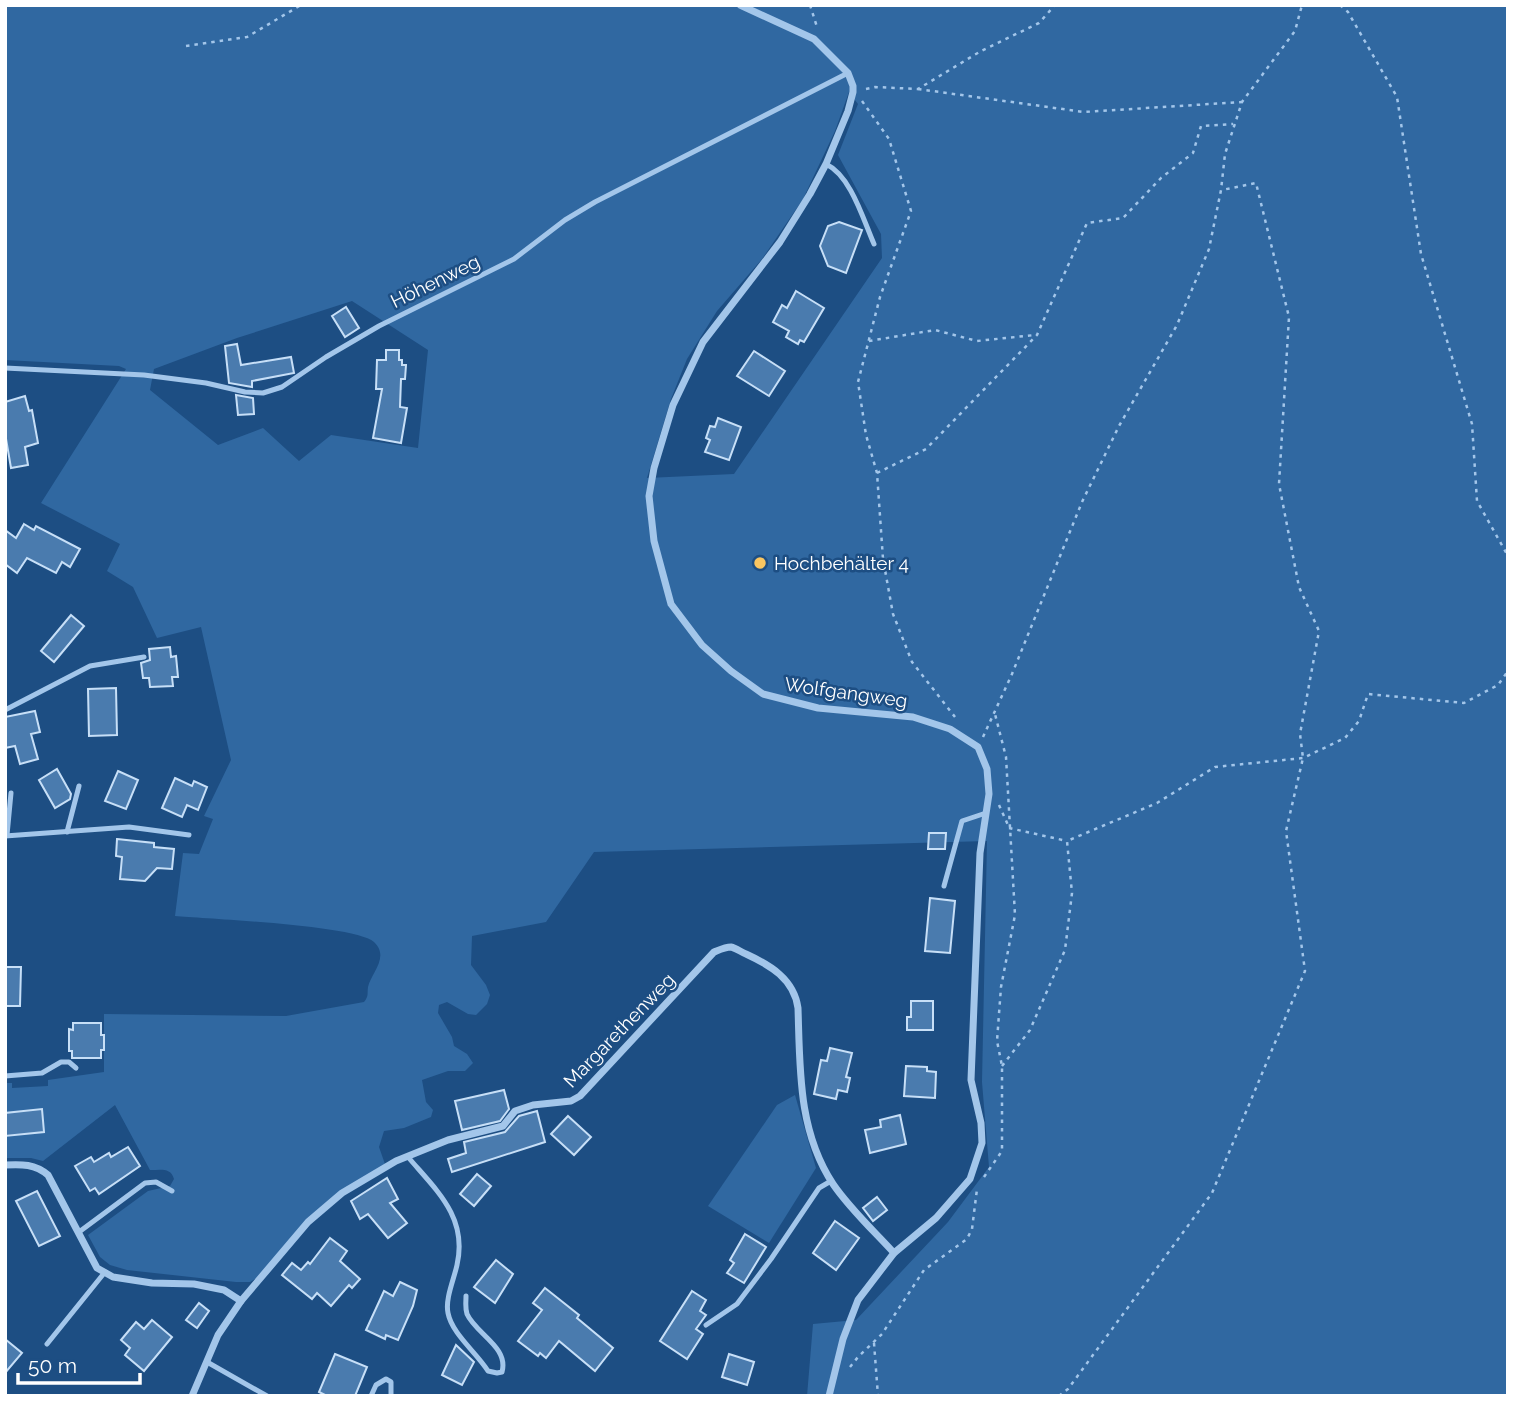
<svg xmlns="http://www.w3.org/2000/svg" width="1513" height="1401" font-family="Raleway,sans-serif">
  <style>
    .green { fill: #3068a1; fill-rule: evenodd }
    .building { fill: #4a7bae; stroke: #c7dff7; stroke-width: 2 }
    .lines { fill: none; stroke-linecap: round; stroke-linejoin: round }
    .path { stroke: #a3c6ea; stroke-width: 2.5; stroke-dasharray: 3.5 5; stroke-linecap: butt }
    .lane { stroke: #a3c6ea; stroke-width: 5 }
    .street { stroke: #a3c6ea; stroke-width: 7 }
    .poi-dot { fill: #fac661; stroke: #1d4e83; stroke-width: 2.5 }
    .labels { text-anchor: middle; stroke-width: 5; stroke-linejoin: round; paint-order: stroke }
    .street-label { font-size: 19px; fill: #fff; stroke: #1d4e83 }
    .poi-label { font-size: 19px; fill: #fff; stroke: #1d4e83; text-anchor: start }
  </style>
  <rect width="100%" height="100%" fill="#1d4e83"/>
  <g class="green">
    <path d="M5 5H1508V1396H807L813 1324 856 1320 948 1222 989 1167 982 1082 987 841 594 852 546 922 472 936 471 965 486 985 490 995 487 1004 476 1015 468 1014 447 1002 439 1005 438 1013 452 1037 454 1046 467 1054 473 1063 465 1071H448L422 1080 426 1102 433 1110 431 1117 404 1128 384 1131 379 1147 386 1167 326 1205 262 1275 250 1282H236L127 1270 110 1265 100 1257 88 1235 148 1191 170 1186 174 1179C171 1167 160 1170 150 1170L115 1105 43 1161 31 1158H5V1083H12V1088L48 1086V1080L104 1072V1014L286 1016 364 1002C369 996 367 994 368 987 371 973 390 957 374 942 355 925 209 919 175 916L183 853 199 854 213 819 204 816 231 760 201 627 157 638 133 587 107 571 120 544 41 503 126 369 119 366 5 360ZM849 92 858 104 838 155 881 234 882 258 734 474 647 478 671 399 687 359 717 311 762 259 803 199 835 131ZM352 301 428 350 418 448 331 435 299 461 263 428 218 445 150 390 154 369 237 338Z"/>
    <polygon points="795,1095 816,1168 769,1243 708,1206 777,1105"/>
  </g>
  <g class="building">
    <polygon points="839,222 862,230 846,273 828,266 820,246 828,226"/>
    <polygon points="796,291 824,308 804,342 800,340 798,344 786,337 789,331 773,322 782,305 787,308"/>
    <polygon points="346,307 359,328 345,337 332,316"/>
    <polygon points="237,344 241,365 291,357 294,373 252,381 252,387 229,383 225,346"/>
    <polygon points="386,350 399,350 399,360 402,360 402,365 406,365 405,379 401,379 400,407 407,408 401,443 373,438 382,389 376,389 377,360 386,360"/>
    <polygon points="754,351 785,371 769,396 737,376"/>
    <polygon points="236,395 253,398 254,414 238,415"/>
    <polygon points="25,396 29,411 32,410 38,443 25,447 28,465 11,468 5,433 5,402"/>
    <polygon points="718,418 741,427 729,460 705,452 710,440 706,438 710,426 715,427"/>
    <polygon points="24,524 34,530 36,526 80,549 70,567 62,562 56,573 27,558 17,573 5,564 5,530 16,538"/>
    <polygon points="71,615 84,626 54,662 41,651"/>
    <polygon points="170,647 171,657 176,656 178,677 172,677 173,686 150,687 149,678 143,678 141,663 150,660 149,649"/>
    <polygon points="116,688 117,735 89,736 88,689"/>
    <polygon points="35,711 40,732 31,734 38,759 20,764 15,746 5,748 5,717"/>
    <polygon points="57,769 71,794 70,799 55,808 39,780"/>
    <polygon points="118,771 138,780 126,809 105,801"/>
    <polygon points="175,778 192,786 194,781 207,787 198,810 187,805 182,817 162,808"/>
    <polygon points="929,833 946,833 945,849 928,849"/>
    <polygon points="117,839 154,843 154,847 174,849 172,869 157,868 145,881 120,879 122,857 116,856"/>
    <polygon points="930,898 955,901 950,953 925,951"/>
    <polygon points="5,967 21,967 20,1006 5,1006"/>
    <polygon points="911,1001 933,1001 933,1030 907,1030 907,1017 911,1017"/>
    <polygon points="73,1023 101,1023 101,1035 104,1035 104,1050 101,1050 101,1058 72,1058 72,1051 69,1051 69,1029 73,1030"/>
    <polygon points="830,1048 852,1053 846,1077 850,1078 847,1092 838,1090 836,1099 814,1094 821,1060 827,1061"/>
    <polygon points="906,1066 927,1067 927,1071 936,1072 935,1098 904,1096"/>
    <polygon points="504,1090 509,1109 500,1121 462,1130 455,1101"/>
    <polygon points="42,1109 44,1132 5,1136 5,1113"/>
    <polygon points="537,1111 545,1142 452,1172 448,1159 466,1153 464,1142 505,1132 519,1116"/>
    <polygon points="900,1115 906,1144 870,1153 865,1130 881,1127 880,1120"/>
    <polygon points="568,1116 591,1137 574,1155 551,1134"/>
    <polygon points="128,1147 140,1166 99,1194 95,1188 90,1191 75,1166 91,1157 94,1162 109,1153 111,1157"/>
    <polygon points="477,1174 491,1186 474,1206 460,1194"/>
    <polygon points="387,1178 398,1199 390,1203 407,1223 388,1238 368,1214 360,1219 351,1201"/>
    <polygon points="37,1191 60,1236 39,1246 16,1201"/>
    <polygon points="877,1197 887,1210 873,1221 863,1208"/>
    <polygon points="835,1221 859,1238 836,1270 813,1253"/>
    <polygon points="745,1234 766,1247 744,1283 727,1273 734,1263 730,1260"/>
    <polygon points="330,1238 347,1251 340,1261 360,1279 352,1288 349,1285 331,1306 317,1293 312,1299 282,1275 292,1263 301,1270 308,1262 310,1264"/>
    <polygon points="496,1260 513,1274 495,1303 474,1287"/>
    <polygon points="400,1282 417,1290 413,1306 398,1340 386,1335 385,1339 366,1330 384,1291 393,1296"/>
    <polygon points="545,1288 579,1315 577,1318 613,1348 595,1371 559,1341 546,1358 540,1353 538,1356 518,1341 542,1310 533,1303"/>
    <polygon points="692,1291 706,1300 700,1311 706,1315 696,1329 703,1334 687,1359 660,1341"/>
    <polygon points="199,1303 209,1311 197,1328 186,1320"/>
    <polygon points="152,1320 172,1337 144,1371 125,1355 130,1348 121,1340 136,1322 144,1329"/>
    <polygon points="5,1339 22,1353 5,1373"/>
    <polygon points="456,1345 474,1362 462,1385 442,1375"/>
    <polygon points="335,1354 367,1367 355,1396 327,1396 319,1392"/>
    <polygon points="729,1354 754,1362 747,1385 722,1377"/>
  </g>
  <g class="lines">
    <g class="path">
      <polyline points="810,5 817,27"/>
      <polyline points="1340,5 1348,12 1397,97 1421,254 1472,424 1477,501 1508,556"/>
      <polyline points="186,46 247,37 301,5"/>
      <polyline points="866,89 875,87 918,89 981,51 1039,23 1055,5"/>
      <polyline points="918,89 1084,112 1242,102"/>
      <polyline points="862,101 889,139 911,211 880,297 858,382 866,435 877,473 883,559 893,614 912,662 955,717"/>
      <polyline points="869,341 935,330 977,341 1035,335"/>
      <polyline points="877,473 926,449 1037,335 1087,223 1123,218 1161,178 1193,153 1201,126 1233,124"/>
      <polyline points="983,737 1012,674 1082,502 1119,426 1177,325 1209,249 1221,190 1225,154 1242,102 1295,31 1302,5"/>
      <polyline points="999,805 1008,825"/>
      <polyline points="1009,828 1067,841"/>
      <polyline points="1002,1066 1030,1030 1065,950 1072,893 1067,841 1157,803 1215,767 1303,758 1345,738 1359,721 1368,694 1464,703 1498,685 1508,671"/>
      <polyline points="984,1177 1002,1151 1002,1066 997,1041 1001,987 1015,915 1006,757 995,714"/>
      <polyline points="874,1343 878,1396"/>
      <polyline points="850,1367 858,1357 882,1334 924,1270 967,1239 972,1229 977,1189"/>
      <polyline points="1059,1396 1068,1389 1212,1193 1305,971 1286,831 1303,758 1300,734 1319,631 1299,587 1279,484 1289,317 1256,183 1222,190"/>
    </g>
    <g class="lane">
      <path d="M826 164C851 176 863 219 874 244"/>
      <polyline points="5,368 144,375 206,383 245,392 263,393 282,387 326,357 379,326 514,259 565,220 595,202 848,73"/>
      <polyline points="5,710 90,666 144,657"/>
      <polyline points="67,832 79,786"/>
      <polyline points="7,835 11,793"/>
      <polyline points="5,836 129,827 189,835"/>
      <polyline points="944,886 962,821 986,813"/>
      <polyline points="5,1076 42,1073 61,1062 69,1062 76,1068"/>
      <path d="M408 1157C436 1190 468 1217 457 1265 454 1279 445 1299 448 1313 452 1334 477 1353 488 1371L497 1373 502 1372C509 1347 476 1334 467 1314 465 1308 466 1303 466 1296"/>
      <polyline points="79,1232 145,1183 156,1182 172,1191"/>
      <polyline points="706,1325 737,1304 771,1259 819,1188 831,1181"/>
      <polyline points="47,1344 105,1272"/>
      <polyline points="207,1362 267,1396"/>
      <polyline points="371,1396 376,1385 386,1379 391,1382 391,1396"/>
    </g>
    <g class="street">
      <polyline points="740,5 814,39 848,73 853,86 853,92 848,111 826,164 810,194 780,242 703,342 673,405 654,468 649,496 654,541 671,604 702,645 731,671 763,694 818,708 913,717 950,729 978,747 987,769 989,794 980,853 971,1080 981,1123 982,1143 970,1179 936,1218 894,1253 858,1300 843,1339 829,1396"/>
      <path d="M5 1165C22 1164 35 1164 48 1175L97 1268 113 1277 152 1283 194 1284 224 1290 241 1301"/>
      <path d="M192 1396 218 1335 241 1301 308 1222 342 1193 396 1161 448 1140 503 1126 515 1111 533 1105 571 1101 580 1096 714 952C719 950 725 947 731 947 736 948 741 952 746 954 770 965 794 979 798 1008 800 1069 798 1131 833 1184 850 1209 874 1231 894 1253"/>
    </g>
  </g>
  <circle class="poi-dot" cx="760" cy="563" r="7"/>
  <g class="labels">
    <g class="street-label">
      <text transform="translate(435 281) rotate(-26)" y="7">Höhenweg</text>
      <text transform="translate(846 692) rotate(8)" y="7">Wolfgangweg</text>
      <text transform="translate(619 1030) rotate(-46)" y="7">Margarethenweg</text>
    </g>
    <g class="poi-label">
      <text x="774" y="570">Hochbehälter 4</text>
    </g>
  </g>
  <rect width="1513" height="1401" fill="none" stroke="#ffffff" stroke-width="14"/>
  <path d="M18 1373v10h122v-10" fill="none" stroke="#ffffff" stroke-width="3.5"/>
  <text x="28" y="1373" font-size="21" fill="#ffffff" stroke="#1d4e83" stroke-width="5" paint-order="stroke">50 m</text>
</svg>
